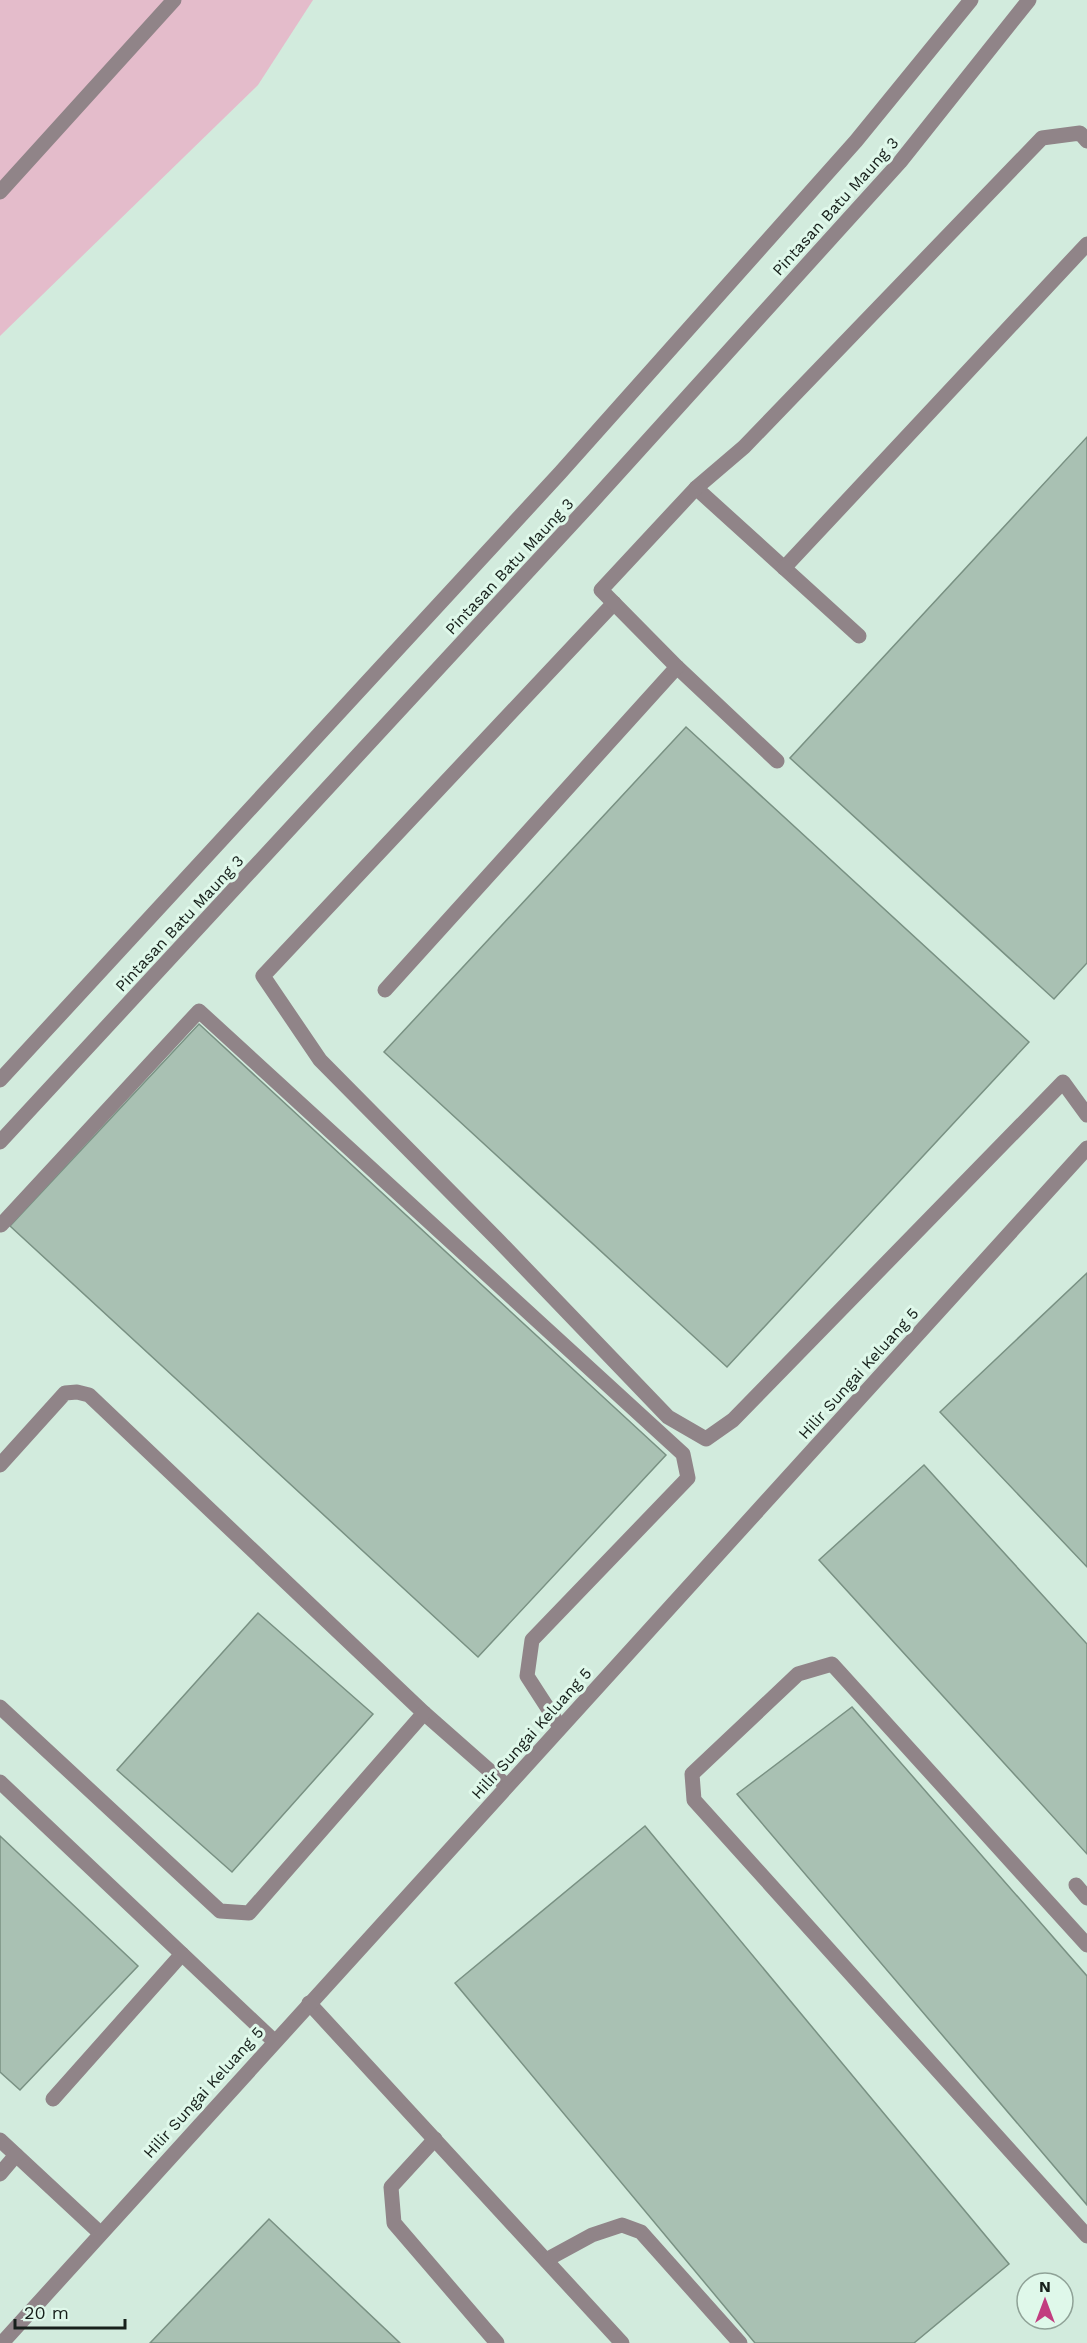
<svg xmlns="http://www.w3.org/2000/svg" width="1087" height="2343" font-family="'Work Sans',sans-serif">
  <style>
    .green { fill: #e4bccb }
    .building { fill: #a9c1b3; stroke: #799183; stroke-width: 1.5 }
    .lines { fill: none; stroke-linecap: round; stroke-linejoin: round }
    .minor { stroke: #908488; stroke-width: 15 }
    .labels { text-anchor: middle; stroke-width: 6; stroke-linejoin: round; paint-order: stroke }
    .street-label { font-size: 16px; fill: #17201b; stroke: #dff8ea }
  </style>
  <rect width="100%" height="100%" fill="#d2ebdd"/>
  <polygon class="green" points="0,0 313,0 258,85 0,336"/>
  <g class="building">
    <polygon points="1087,437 1087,963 1054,999 790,758"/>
    <polygon points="686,727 1029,1042 727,1367 384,1052"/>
    <polygon points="199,1024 666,1455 478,1657 10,1226"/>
    <polygon points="1087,1273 1087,1567 940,1412"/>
    <polygon points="924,1465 1087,1644 1087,1854 819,1560"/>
    <polygon points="258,1613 373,1714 232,1872 117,1770"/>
    <polygon points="852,1707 1087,1976 1087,2205 737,1794"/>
    <polygon points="645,1826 1009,2264 914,2343 755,2343 455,1983"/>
    <polygon points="0,1836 138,1966 20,2090 0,2072"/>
    <polygon points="269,2219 400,2343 150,2343"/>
  </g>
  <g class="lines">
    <g class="minor">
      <polyline points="0,192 174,0"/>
      <polyline points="696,488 859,636"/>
      <polyline points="784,568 1087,244"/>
      <polyline points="614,603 263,976 320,1060 498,1240 668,1417 706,1439 733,1420 1063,1082 1087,1115"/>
      <polyline points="677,667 777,761"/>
      <polyline points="385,990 677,667 601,590 696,488 744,447 1042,138 1080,133 1087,141"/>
      <polyline points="0,1080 560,473 856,141 971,0"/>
      <polyline points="0,1142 593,501 900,162 1029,0"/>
      <polyline points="1,1225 199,1011 683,1454 688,1478 532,1640 527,1676 560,1727"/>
      <polyline points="0,1465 65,1393 77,1392 89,1395 424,1713 507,1786"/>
      <polyline points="0,1707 220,1911 249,1913 424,1713"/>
      <polyline points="0,1782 274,2041"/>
      <polyline points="1076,1885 1087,1898"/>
      <polyline points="1087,1945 832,1664 798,1674 692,1774 694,1800 1087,2236"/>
      <polyline points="309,2003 622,2343"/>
      <polyline points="53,2099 182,1954"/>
      <polyline points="435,2139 391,2187 394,2223 497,2343"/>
      <polyline points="0,2140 100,2233"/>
      <polyline points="0,2174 16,2155"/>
      <polyline points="546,2260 592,2235 622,2225 641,2232 740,2343"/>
      <polyline points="2,2343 1087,1148"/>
    </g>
  </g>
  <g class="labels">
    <g class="street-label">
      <text transform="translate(835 206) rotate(-48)" y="6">Pintasan Batu Maung 3</text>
      <text transform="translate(509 566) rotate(-47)" y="6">Pintasan Batu Maung 3</text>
      <text transform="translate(179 923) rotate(-47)" y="6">Pintasan Batu Maung 3</text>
      <text transform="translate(858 1373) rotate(-48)" y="6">Hilir Sungai Keluang 5</text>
      <text transform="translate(531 1733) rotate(-48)" y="6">Hilir Sungai Keluang 5</text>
      <text transform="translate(203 2092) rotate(-48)" y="6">Hilir Sungai Keluang 5</text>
    </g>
  </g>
  <g transform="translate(1045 2301)"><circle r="28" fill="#dff8ea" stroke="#8fa297" stroke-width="1.5"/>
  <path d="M0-4.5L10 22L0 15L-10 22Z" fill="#c23d80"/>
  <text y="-9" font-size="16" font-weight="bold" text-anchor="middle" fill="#17201b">N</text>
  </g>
  <path d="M15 2319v9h110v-9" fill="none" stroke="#17201b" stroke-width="3"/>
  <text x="24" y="2319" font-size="18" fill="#17201b" stroke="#dff8ea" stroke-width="4.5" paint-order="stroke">20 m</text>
</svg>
